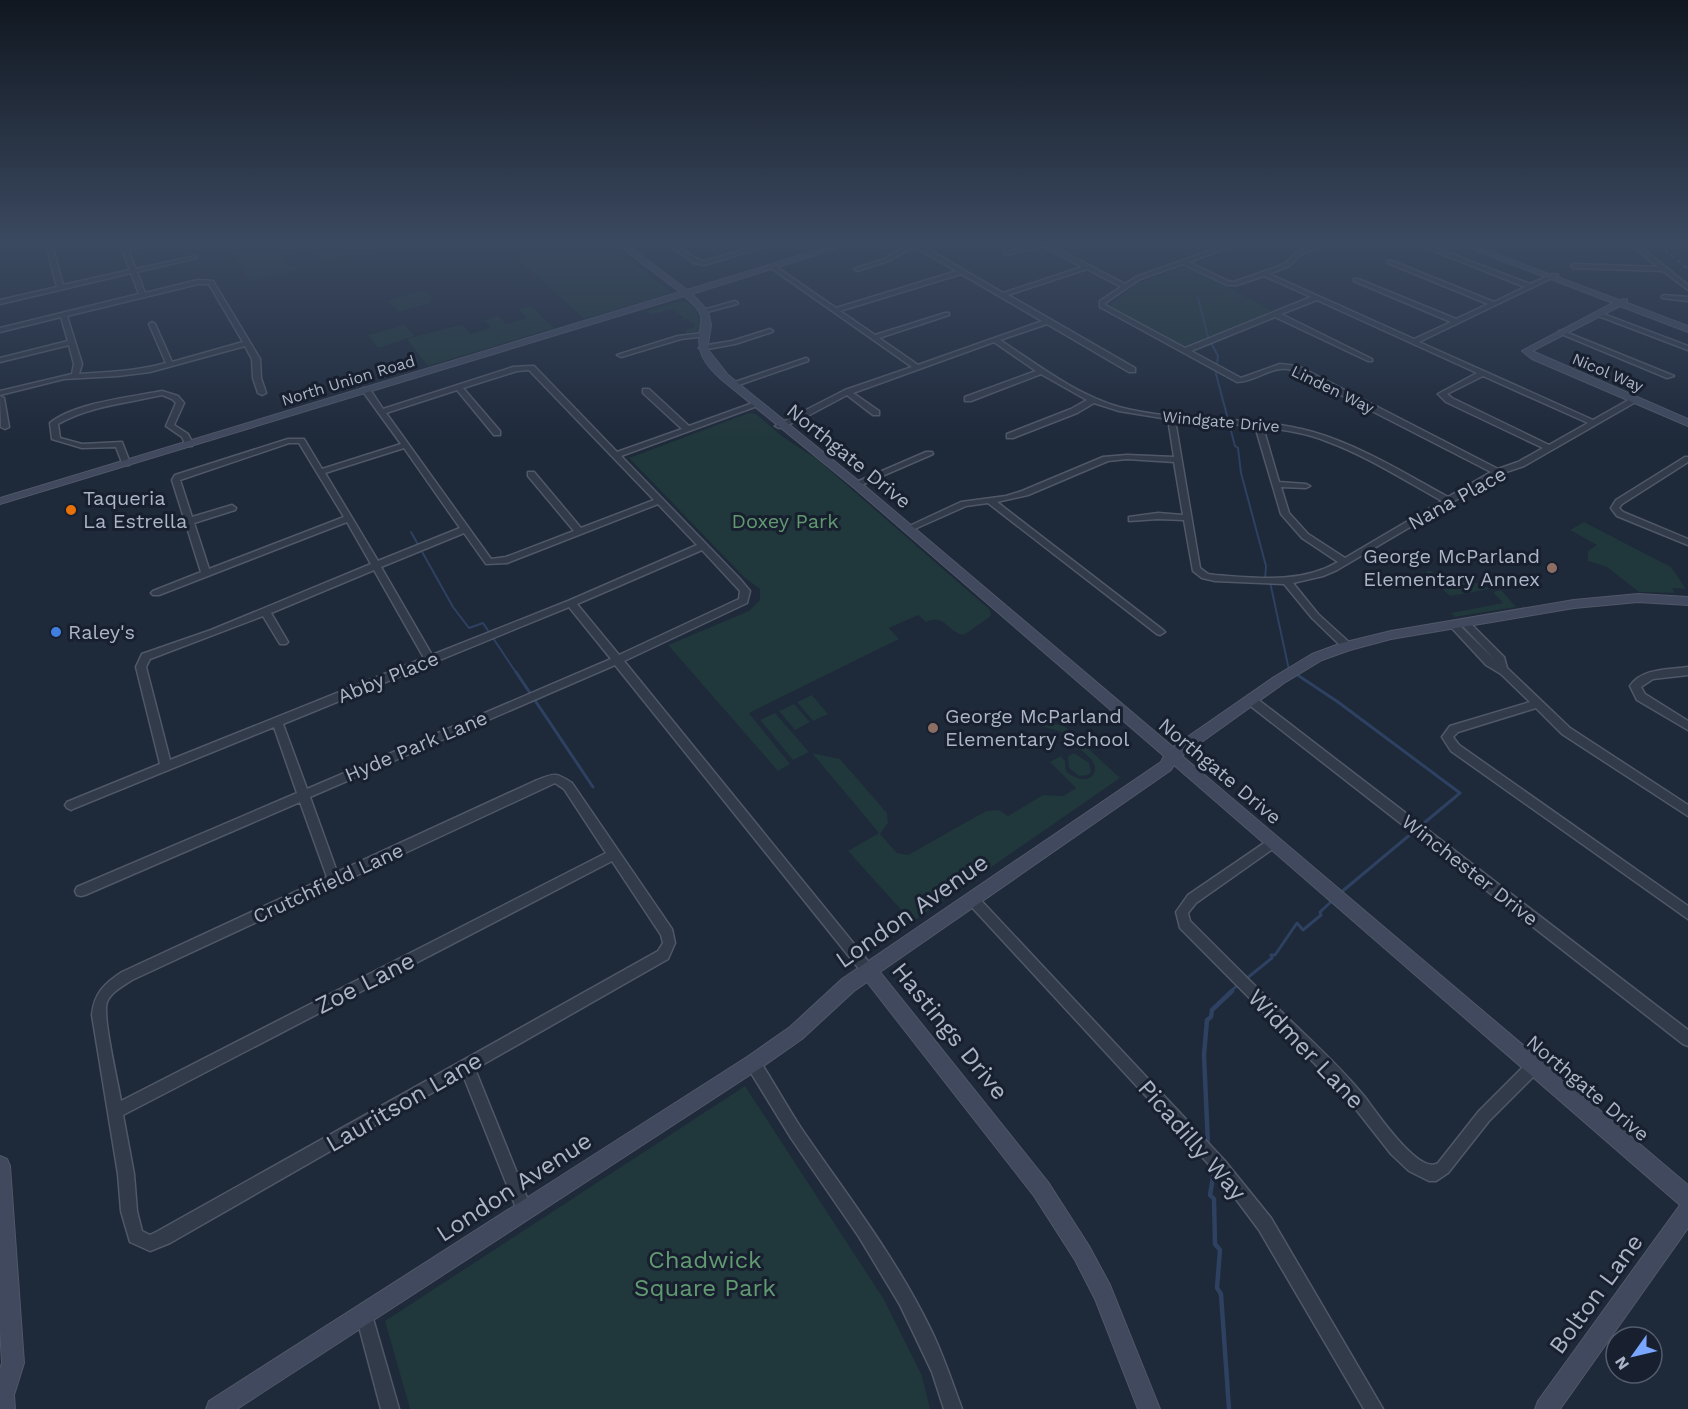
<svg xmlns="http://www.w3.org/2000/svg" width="1688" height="1409" font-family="'Work Sans',sans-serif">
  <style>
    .green { fill: #20373b }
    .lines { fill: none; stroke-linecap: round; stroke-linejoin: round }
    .stream-far2 { stroke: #2e4161; stroke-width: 2 }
    .stream-far1 { stroke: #2e4161; stroke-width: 3 }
    .stream { stroke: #2e4161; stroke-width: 4.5 }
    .street-casing { stroke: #505868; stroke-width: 3 }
    .secondary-casing { stroke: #505868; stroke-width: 2 }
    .street { fill: #323b4a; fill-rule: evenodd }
    .secondary { fill: #40495e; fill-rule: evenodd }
    .rail { stroke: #535e72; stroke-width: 2; stroke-dasharray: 4 4; stroke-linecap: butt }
    .food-dot { fill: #e8710a; stroke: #18202f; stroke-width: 2 }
    .education-dot { fill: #8d6e63; stroke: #18202f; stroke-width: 2 }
    .shop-dot { fill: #3f7fe0; stroke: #18202f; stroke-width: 2 }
    .labels { text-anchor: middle; stroke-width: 6; stroke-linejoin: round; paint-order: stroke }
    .far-street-label { font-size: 16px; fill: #acb5c7; stroke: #18202f }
    .street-label { font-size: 20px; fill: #acb5c7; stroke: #18202f }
    .poi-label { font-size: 20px; fill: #acb5c7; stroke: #18202f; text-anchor: start }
    .park-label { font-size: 20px; fill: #619a71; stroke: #18202f }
    .near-street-label { font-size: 24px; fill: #acb5c7; stroke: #18202f }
    .near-park-label { font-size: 24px; fill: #619a71; stroke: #18202f }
  </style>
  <rect width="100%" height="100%" fill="#1e293a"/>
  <g class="green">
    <polygon points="230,245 301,245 286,253 282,260 289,266 303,269 250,281"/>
    <polygon points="324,245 391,245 321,262 310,249"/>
    <polygon points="553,245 611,245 672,293 584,319 515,256"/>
    <polygon points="1181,267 1187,268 1212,279 1273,311 1184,346 1109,306 1135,285"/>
    <polygon points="426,290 433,299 430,303 398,312 388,300"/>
    <path d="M680 301C694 302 705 320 697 331L687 333 685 330 695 327V325L687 319 679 321 684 318 673 309 651 315 647 311Z"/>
    <polygon points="531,306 554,328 428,366 407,339 456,326 462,325 471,334 491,328 484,320 498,316 506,324 527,318 518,309"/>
    <polygon points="405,325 414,336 378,348 368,335"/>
    <path d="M749 413 756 414 783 437 817 459 990 610 991 616 964 635C948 633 945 613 926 622L918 615 889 628 899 639 749 713 790 764 778 771 668 645 749 611 760 600V589L745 578 629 458Z"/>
    <polygon points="1584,522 1671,567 1686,589 1672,588 1675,593 1639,592 1607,567 1588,561 1588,551 1597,545 1570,530"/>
    <path d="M1429 570 1449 582C1466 580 1475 580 1490 589L1450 596 1429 576 1423 574Z"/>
    <polygon points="1501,590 1516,607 1455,617 1451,613 1503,603 1493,592"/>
    <polygon points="812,695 828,714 813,721 797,702"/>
    <polygon points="794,704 810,722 795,730 779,711"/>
    <polygon points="775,713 809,752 793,760 760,720"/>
    <path d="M1045 718 1054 724 1064 726 1120 778 912 922 848 851 879 833 812 753 840 759 887 813 888 823 880 834 897 853 908 855 986 811 999 810 1008 816 1043 795 1063 796 1076 788 1050 762 1061 756 1065 761 1066 771C1075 780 1096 785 1095 766L1092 760 1062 732 1034 724Z"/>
    <polygon points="1074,753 1089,763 1091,771 1089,775 1079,776 1069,768 1068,756"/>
    <polygon points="745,1086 883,1298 922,1376 930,1409 410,1409 385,1321"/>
  </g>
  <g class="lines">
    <g class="stream-far2">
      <polyline points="1198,298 1208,337 1218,356 1216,374 1235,446 1238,448 1241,473 1266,566 1265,579 1270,582 1289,670 1295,674"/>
      <polyline points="411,532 453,607 469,628 483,623 517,674"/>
    </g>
    <g class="stream-far1">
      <polyline points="516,672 593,787"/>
      <polyline points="1293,672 1338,702 1460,793 1339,894"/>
      <polyline points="1246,979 1272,958 1271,955 1275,955 1297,923 1303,930 1321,915 1320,912 1334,899"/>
      <polyline points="1230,992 1240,983"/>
    </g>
    <g class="stream">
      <polyline points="1208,1145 1204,1055 1207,1020 1211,1017 1212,1010 1232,991"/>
      <polyline points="1215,1166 1210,1195 1214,1199 1215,1244 1220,1250 1217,1288 1221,1294 1229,1409"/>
    </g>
    <defs>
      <g id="street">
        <path d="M46 245H52L63 285 130 270 120 245H126L127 247 145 245 128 250 136 269 196 256V258L137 272 145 293 198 280 213 281 260 359 261 378 266 393 262 395 258 393 253 378 252 359 245 346 150 372 118 376 64 379 0 395V391L72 374 74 364 69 345 0 362V358L68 341 61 317 0 332V328L139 294 131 273 0 304V300L57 287ZM198 284H209L243 342 172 362 155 324 152 322 149 324 166 363C138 371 108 372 79 374L82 364 67 316Z"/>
        <path d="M669 245C683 245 690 259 704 261L761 245H771L704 265 694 263Z"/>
        <path d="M908 245H921L1003 293 1082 267 1043 246 1006 255 1003 253 1032 245H1050L1125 284 1136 277 1225 245H1234L1189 262 1228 281 1234 282 1285 264 1296 253 1315 245H1324L1300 255 1289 266 1269 274 1414 339 1451 322 1354 281V279H1358L1456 319 1488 304 1388 263V261H1392L1494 302 1525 287 1419 245H1428L1530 284 1553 274 1558 275 1419 342 1593 420 1632 398 1639 400 1524 466 1500 474 1337 570 1323 576 1293 583 1318 614 1351 644 1352 646 1351 648H1343L1312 618 1284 584 1215 581 1202 578 1193 571 1184 520 1158 519 1129 521V517L1158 513 1183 515 1174 462 1127 459 1108 461 1028 495 997 502 1163 630 1165 632 1160 635 1157 634 988 503 966 506 910 531 907 532 903 529 961 502 1006 496 1022 491 1103 457 1127 455 1174 457 1168 419 1119 411 1094 403 1077 413 1013 438H1007V434L1071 409 1087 400 1041 374 971 401H965V397L1036 371 994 342 853 393 879 411V415H873L847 395 800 420 779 428 775 426 845 390 912 367 771 268V266H775L836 308 957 271 914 247 888 261 857 271 854 269 884 259ZM1183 264 1227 285H1237L1264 276 1311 297 1185 348 1105 305V303L1140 279ZM1087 269 1121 287 1100 301V307L1237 382C1257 382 1272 364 1292 370L1491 472 1448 497C1404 473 1361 446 1313 432 1250 414 1182 424 1119 407 1075 394 1038 365 1000 340L1047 324 1129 372H1135V368L1008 295ZM961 274 1042 321 918 365 879 338 949 315V313H945L875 335 840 311ZM1317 300 1477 373 1438 394 1446 402 1543 448 1518 462 1498 469 1298 366 1280 364 1241 378 1191 351 1275 317 1368 361H1372V359L1281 314ZM1483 376 1588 423 1549 445 1452 398 1447 394ZM1175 420 1255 426 1281 514 1302 538 1338 562C1300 584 1257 578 1215 575L1208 574 1200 568ZM1263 427C1284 430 1306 433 1326 441 1367 456 1404 480 1442 501L1345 558 1308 534 1289 513 1281 487 1306 488 1310 486 1306 484 1279 482Z"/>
        <polygon points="1631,245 1638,245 1688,285 1688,290 1663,271 1574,268 1571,266 1574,264 1658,267"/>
        <polygon points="1664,295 1688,297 1688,301 1662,298 1662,296"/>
        <polygon points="735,301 738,303 737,304 703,313 700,311"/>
        <polygon points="1598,312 1688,346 1688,350 1596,315 1595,314"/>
        <polygon points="770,329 773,331 772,332 735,344 702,350 699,348 702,346 732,341"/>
        <polygon points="1559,331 1563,331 1674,376 1667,378 1559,333"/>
        <polygon points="703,333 705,334 705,336 681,339 621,357 617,355 678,336"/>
        <polygon points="806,358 808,359 808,361 736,386 729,384"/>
        <path d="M531 366H534L617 452 682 429 643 393V389H649L689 426 753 403 760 405 621 456 740 579 750 591 747 603 624 661 876 971 874 975 869 977 864 975 615 665 310 797 337 872 535 781C554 774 554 771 572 783L672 929 675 943 668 959 475 1069 532 1210 529 1215 524 1218 519 1215 463 1075 170 1243 150 1251 130 1242 121 1211 118 1174 92 1015C94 993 105 983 122 972L327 877 300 802 85 895 81 896 77 895 75 891 77 887 297 793 274 727 75 808 71 810 67 808 65 805 67 802 160 764 136 667 142 654 211 630 371 564 347 522 159 595H153L151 593 153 591 201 572 172 480 175 475 288 439H304L322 469 401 444 362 390 363 388H369L383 409 513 367ZM529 370 654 500 581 528 534 472H528V476L574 531 506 557 491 559 386 413 457 390 494 435H500V431L463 388 517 371ZM289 443H299L344 517 209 569 194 523 235 510 236 508 232 505 192 517 180 480ZM404 448 460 528 378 561 325 473ZM658 504 697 545 568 601 432 655 381 567 464 533 486 564 507 563ZM702 550 740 591 739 599 619 655 577 604ZM374 570 424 658 170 760 146 667 150 659 263 616 280 644H286L288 642 271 613ZM569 607 611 659 307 789 283 724ZM555 783 564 789 606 853 121 1101C118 1082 102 1016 107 1002 111 992 123 986 132 980ZM612 861 661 935 663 943 658 951 158 1231 150 1235 142 1231 137 1211 134 1174 123 1115Z"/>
        <path d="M162 391 178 396 184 403 174 425 188 434 193 444 192 446H186L182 437 166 426 176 403 172 399 162 395C127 403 90 406 58 424L60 438 82 444 122 442 130 463 129 465H123L116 447 82 448 52 439 50 423C74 403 131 397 162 391Z"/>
        <polygon points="0,396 4,398 9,427 5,429 1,427"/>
        <polygon points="926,452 932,452 933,454 859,486 853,486 852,484"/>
        <polygon points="1685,457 1688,457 1688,462 1622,504 1619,508 1623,512 1688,539 1688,545 1617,516 1611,508 1616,500"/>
        <polygon points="1465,620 1468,621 1504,657 1507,668 1570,728 1688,805 1688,816 1562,734 1536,708 1458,732 1453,737 1459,745 1688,906 1688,919 1451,751 1442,737 1450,726 1530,702 1501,674 1486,665 1449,625 1451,623 1457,623 1494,659 1462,625 1460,623"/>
        <path d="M1688 667V675L1653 679 1641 687 1645 694 1688 721V730L1637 700 1630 686C1642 668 1668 670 1688 667Z"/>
        <polygon points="1252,697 1256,698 1688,1030 1688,1046 1683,1044 1248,704 1247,701"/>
        <path d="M1273 837 1277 838 1279 842 1277 846 1196 903 1188 913 1190 921C1225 956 1259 990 1294 1024 1318 1047 1343 1070 1364 1096 1375 1110 1419 1176 1438 1163L1479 1111 1528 1062 1533 1060 1538 1062 1540 1067 1538 1072 1489 1121 1448 1173 1436 1181H1429L1409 1171 1391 1154 1351 1103 1323 1072 1180 928 1176 912 1188 895Z"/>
        <polygon points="972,894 976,895 1225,1161 1271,1218 1383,1409 1364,1409 1259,1230 1215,1171 968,903 966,899 968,895"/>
        <path d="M753 1056 758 1058C773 1081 786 1105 801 1128 846 1194 895 1256 930 1328 943 1354 952 1382 962 1409H944L932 1372 900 1305 859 1237 791 1138 748 1068 746 1063 748 1058Z"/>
        <polygon points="364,1307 370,1309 372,1315 399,1409 381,1409 356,1315 358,1309"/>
      </g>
      <g id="secondary">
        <path d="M618 245H627L687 290 834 245H847L692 294 708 311 711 325 708 344 709 351 728 375 860 482 1173 747 1274 677 1312 654 1342 643 1391 631 1574 600 1638 594 1688 597V605L1638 602 1574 608 1391 639 1350 650 1322 660 1284 683 1182 756 1688 1185V1228L1560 1409H1535L1538 1401 1680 1205 1174 765 1171 770 880 972 1048 1182 1089 1246 1110 1285 1160 1409H1138L1095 1299 1075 1260 1034 1196 867 982 854 991 802 1039 759 1069 237 1409H206L209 1401 747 1057 790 1027 842 979 1161 762 1164 756 852 486 721 379C712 371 701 360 700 347 695 320 714 321 684 296L0 504V498L680 292Z"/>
        <polygon points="1461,245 1472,245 1619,300 1627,299 1627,303 1688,326 1688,332 1620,306 1532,351 1688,419 1688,426 1532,359 1522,351 1613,303"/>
        <polygon points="0,1156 7,1159 10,1166 24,1363 14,1395 15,1409 0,1409 0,1369 2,1363 0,1329"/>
      </g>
    </defs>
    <use href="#street" class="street-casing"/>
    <use href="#secondary" class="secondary-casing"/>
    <use href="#street" class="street"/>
    <use href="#secondary" class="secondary"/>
    <polyline class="rail" points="1659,245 1688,269"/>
  </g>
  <linearGradient id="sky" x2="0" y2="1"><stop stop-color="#101720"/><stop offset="0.55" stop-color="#3b4960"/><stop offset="1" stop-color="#3b4960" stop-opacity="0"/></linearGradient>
  <rect width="1688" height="442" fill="url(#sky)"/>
  <circle class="food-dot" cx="71" cy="510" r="6"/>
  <g class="education-dot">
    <circle cx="1552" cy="568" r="6"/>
    <circle cx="933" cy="728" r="6"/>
  </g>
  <circle class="shop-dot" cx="56" cy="632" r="6"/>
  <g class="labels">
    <g class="far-street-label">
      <text transform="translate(1608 372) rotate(23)" y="6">Nicol Way</text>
      <text transform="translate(348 380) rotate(-17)" y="6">North Union Road</text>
      <text transform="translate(1333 389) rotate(26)" y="6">Linden Way</text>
      <text transform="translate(1221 421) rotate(5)" y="6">Windgate Drive</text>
    </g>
    <g class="street-label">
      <text transform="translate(849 456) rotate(39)" y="7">Northgate Drive</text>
      <text transform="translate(1457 498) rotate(-29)" y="7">Nana Place</text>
      <text transform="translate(388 677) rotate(-22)" y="7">Abby Place</text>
      <text transform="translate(416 746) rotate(-23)" y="7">Hyde Park Lane</text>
      <text transform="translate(1220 771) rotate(40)" y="7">Northgate Drive</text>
      <text transform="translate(1470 870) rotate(38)" y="7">Winchester Drive</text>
      <text transform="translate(328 883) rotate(-25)" y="7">Crutchfield Lane</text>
      <text transform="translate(1588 1088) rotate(40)" y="7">Northgate Drive</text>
    </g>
    <g class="poi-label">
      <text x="83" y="505">Taqueria<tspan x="83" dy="23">La Estrella</tspan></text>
      <text x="1540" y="563" text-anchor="end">George McParland<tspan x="1540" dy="23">Elementary Annex</tspan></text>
      <text x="68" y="639">Raley's</text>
      <text x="945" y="723">George McParland<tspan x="945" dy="23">Elementary School</tspan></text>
    </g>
    <g class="park-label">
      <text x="785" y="528">Doxey Park</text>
    </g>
    <g class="near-street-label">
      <text transform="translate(912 911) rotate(-35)" y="8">London Avenue</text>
      <text transform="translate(365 983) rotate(-27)" y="8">Zoe Lane</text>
      <text transform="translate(950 1031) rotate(51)" y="8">Hastings Drive</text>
      <text transform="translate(1306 1049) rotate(46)" y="8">Widmer Lane</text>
      <text transform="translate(404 1102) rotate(-30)" y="8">Lauritson Lane</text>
      <text transform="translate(1192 1140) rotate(49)" y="8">Picadilly Way</text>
      <text transform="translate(514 1187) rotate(-33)" y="8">London Avenue</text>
      <text transform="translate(1596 1294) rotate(-54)" y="8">Bolton Lane</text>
    </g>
    <g class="near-park-label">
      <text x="705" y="1268">Chadwick<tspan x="705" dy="28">Square Park</tspan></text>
    </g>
  </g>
  <g transform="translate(1634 1355) rotate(236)"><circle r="28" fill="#18202f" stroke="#535c6c" stroke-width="1.5"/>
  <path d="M0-4.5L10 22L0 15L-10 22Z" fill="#79a6ff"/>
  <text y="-9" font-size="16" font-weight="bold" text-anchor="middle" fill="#acb5c7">N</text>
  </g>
</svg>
